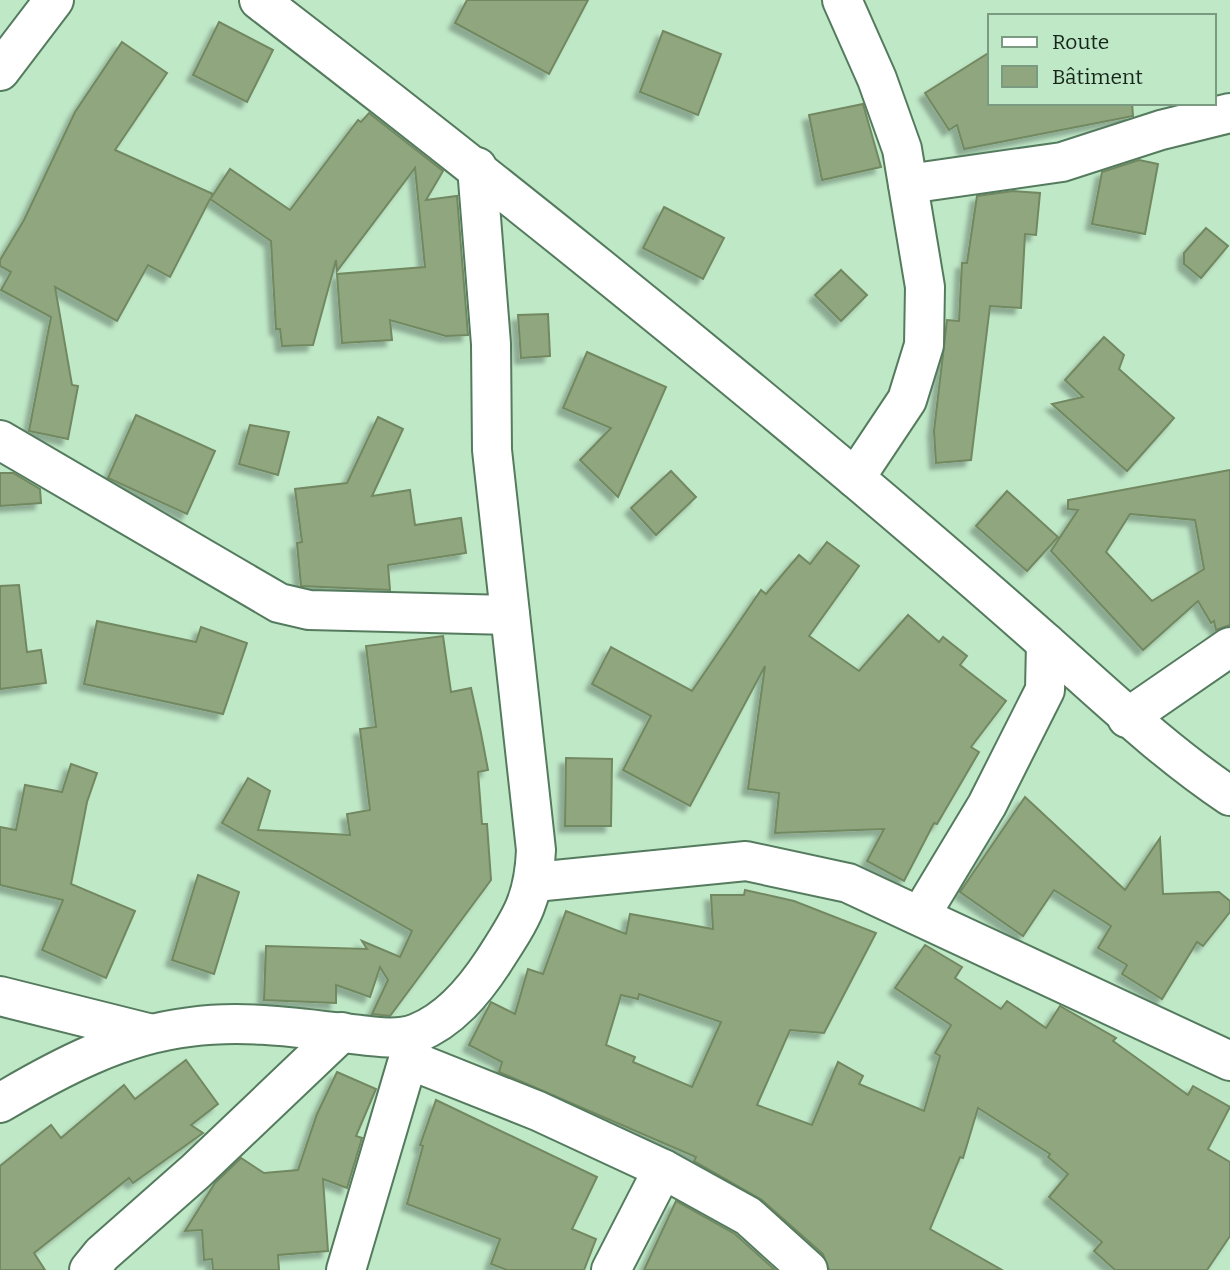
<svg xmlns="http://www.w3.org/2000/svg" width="1230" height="1270" font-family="Bitter,serif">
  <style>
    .building { fill: #90a67e; stroke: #728861; stroke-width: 2; fill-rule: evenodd; filter: url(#shadow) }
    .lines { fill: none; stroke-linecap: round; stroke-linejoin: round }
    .minor-casing { stroke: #557b5e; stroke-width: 42 }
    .minor { stroke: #fff; stroke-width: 38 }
  </style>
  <defs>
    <filter id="shadow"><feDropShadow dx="-6" dy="6" stdDeviation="2" flood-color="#0004"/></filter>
  </defs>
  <rect width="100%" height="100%" fill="#bfe8c7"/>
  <g class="building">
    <polygon points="467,0 588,0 549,74 455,23"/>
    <polygon points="219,22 273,50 247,102 193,75"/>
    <polygon points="663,31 721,54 698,115 640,92"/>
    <polygon points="122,42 167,73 115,150 213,194 211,198 230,169 290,210 358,120 361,122 369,113 443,171 426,200 457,196 468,335 446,336 390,320 392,340 342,343 337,274 425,267 415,168 337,271 336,260 313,345 282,346 280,329 276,329 271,241 210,199 170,277 148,265 117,321 55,287 72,385 78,386 68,439 29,431 51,317 1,290 11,272 0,266 0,260 24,220 75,112"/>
    <polygon points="990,52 990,103 1132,103 1133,116 964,149 957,125 949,130 925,93"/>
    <polygon points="863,104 881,167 822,180 809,115"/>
    <polygon points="1139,160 1158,164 1145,234 1092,224 1102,172"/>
    <polygon points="1013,191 1040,193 1036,235 1025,234 1021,308 990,306 971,460 936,463 934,431 947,320 959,321 962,263 967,263 977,196"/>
    <polygon points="664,207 724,238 703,279 643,248"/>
    <polygon points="1206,228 1228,246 1201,278 1184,264 1184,253"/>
    <polygon points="841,270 867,295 841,321 815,295"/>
    <polygon points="548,314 550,356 521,358 518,315"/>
    <polygon points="1104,337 1124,355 1119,369 1174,418 1127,471 1052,404 1083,397 1065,380"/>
    <polygon points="587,352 666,387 618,497 580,460 611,428 563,408"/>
    <polygon points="136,415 215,451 187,514 108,478"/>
    <polygon points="378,417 403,429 372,496 410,490 415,525 461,518 466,553 388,565 390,590 301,586 297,543 302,542 295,489 347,483"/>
    <polygon points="250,425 289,432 278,475 239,464"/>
    <path d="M1230 470V625L1216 630 1214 621 1211 623 1198 601 1143 650 1051 551 1078 510 1068 509V500ZM1130 514 1195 520 1204 569 1152 601 1106 552Z"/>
    <polygon points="671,471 696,497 656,535 631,508"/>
    <polygon points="0,473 13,473 40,489 41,503 0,506"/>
    <polygon points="1007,491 1058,537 1027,571 976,526"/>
    <polygon points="827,542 859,566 809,636 859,671 908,615 939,642 943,637 967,656 960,665 1006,701 971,747 979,752 937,824 934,823 904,881 867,861 884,829 775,833 779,793 748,789 765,666 690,806 623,770 651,716 592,684 611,647 692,691 761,590 766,594 799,555 810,564"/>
    <polygon points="19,585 27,652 41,650 46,683 0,689 0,586"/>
    <polygon points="97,621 196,642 201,627 247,643 223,714 84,684"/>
    <polygon points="443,636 451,692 471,688 481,733 488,770 478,772 482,824 487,824 491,880 390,1016 372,1014 388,980 380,967 370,997 336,985 336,1003 264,1000 266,946 367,949 362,941 400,957 412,931 222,823 248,778 270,791 258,830 350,835 347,814 370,810 360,729 376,727 366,646"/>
    <polygon points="566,758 612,759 611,826 565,826"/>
    <polygon points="71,764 97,773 87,802 71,884 135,911 106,978 42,950 63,900 0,885 0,827 16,830 25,785 62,792"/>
    <polygon points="1025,797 1125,890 1160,838 1163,894 1219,892 1230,901 1230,912 1203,946 1197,942 1162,999 1122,974 1127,965 1098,948 1111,926 1054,890 1023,936 960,892"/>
    <polygon points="198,875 239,892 214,974 172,960"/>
    <path d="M745 890 794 901 876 933 824 1033 790 1030 757 1105 812 1125 838 1062 863 1076 859 1084 924 1111 940 1056 935 1053 951 1025 895 988 925 945 962 967 955 978 1001 1009 1007 1001 1046 1028 1060 1006 1116 1038 1113 1041 1188 1095 1193 1086 1230 1107 1208 1149 1230 1162V1236L1207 1270H1115L1094 1251 1102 1242 1049 1197 1068 1174 1048 1157 1050 1154 978 1108 963 1158 960 1157 930 1229 1002 1270H829L823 1254 762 1200 694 1161 696 1157 499 1072 502 1062 469 1045 491 1002 515 1014 528 969 543 974 566 911 626 934 630 914 713 929 711 895H744ZM639 994 721 1022 692 1087 633 1062 635 1057 606 1045 621 995 638 999Z"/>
    <polygon points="186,1060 218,1104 191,1125 203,1133 133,1183 129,1178 34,1253 45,1270 0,1270 0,1166 51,1125 61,1138 124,1085 135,1099"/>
    <polygon points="337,1072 376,1089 356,1136 362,1138 347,1188 323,1179 328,1251 278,1255 279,1270 213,1270 212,1259 204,1260 202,1230 185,1231 215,1183 241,1158 264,1173 298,1170 317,1114"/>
    <polygon points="436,1100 597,1177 572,1229 596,1239 584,1270 507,1270 491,1264 500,1239 407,1204 423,1146 420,1145"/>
    <polygon points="676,1201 735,1234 775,1270 644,1270"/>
  </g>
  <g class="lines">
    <defs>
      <g id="minor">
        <path d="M259 0C461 155 660 314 855 478 919 532 983 587 1046 643 1106 696 1163 751 1230 796"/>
        <polyline points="842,0 877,79 902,149 925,287 924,345 907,400 855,478"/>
        <polyline points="0,71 54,0"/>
        <polyline points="908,184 1062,162 1161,130 1230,113"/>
        <polyline points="0,440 279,603 309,610 510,615"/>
        <polyline points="1127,718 1230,647"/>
        <polyline points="535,882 746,861 848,883 1230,1061"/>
        <polyline points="920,916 987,805 1045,690 1046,643"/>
        <polyline points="0,996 148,1033"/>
        <polyline points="410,1060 538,1111 663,1169 748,1216 808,1270"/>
        <path d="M0 1103C59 1068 121 1035 190 1027 241 1020 293 1027 343 1033 365 1035 396 1042 417 1033 450 1020 474 991 493 962 520 920 534 901 536 850L492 450 491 344 477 167"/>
        <polyline points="89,1270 102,1254 196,1171 342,1032"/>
        <polyline points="346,1270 415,1036"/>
        <polyline points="611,1270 663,1169"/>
      </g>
    </defs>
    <use href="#minor" class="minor-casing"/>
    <use href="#minor" class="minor"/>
  </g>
  <rect x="988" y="14" width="228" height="91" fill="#bfe8c7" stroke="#7b9a82" stroke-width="2"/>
  <rect x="1002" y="37" width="35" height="10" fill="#ffffff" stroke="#7b9a82" stroke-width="2"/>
  <text x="1052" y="49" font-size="21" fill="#16261a">Route</text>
  <rect x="1002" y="66" width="35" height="21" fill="#90a67e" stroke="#7b9a82" stroke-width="2"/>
  <text x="1052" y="84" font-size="21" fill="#16261a">Bâtiment</text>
</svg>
